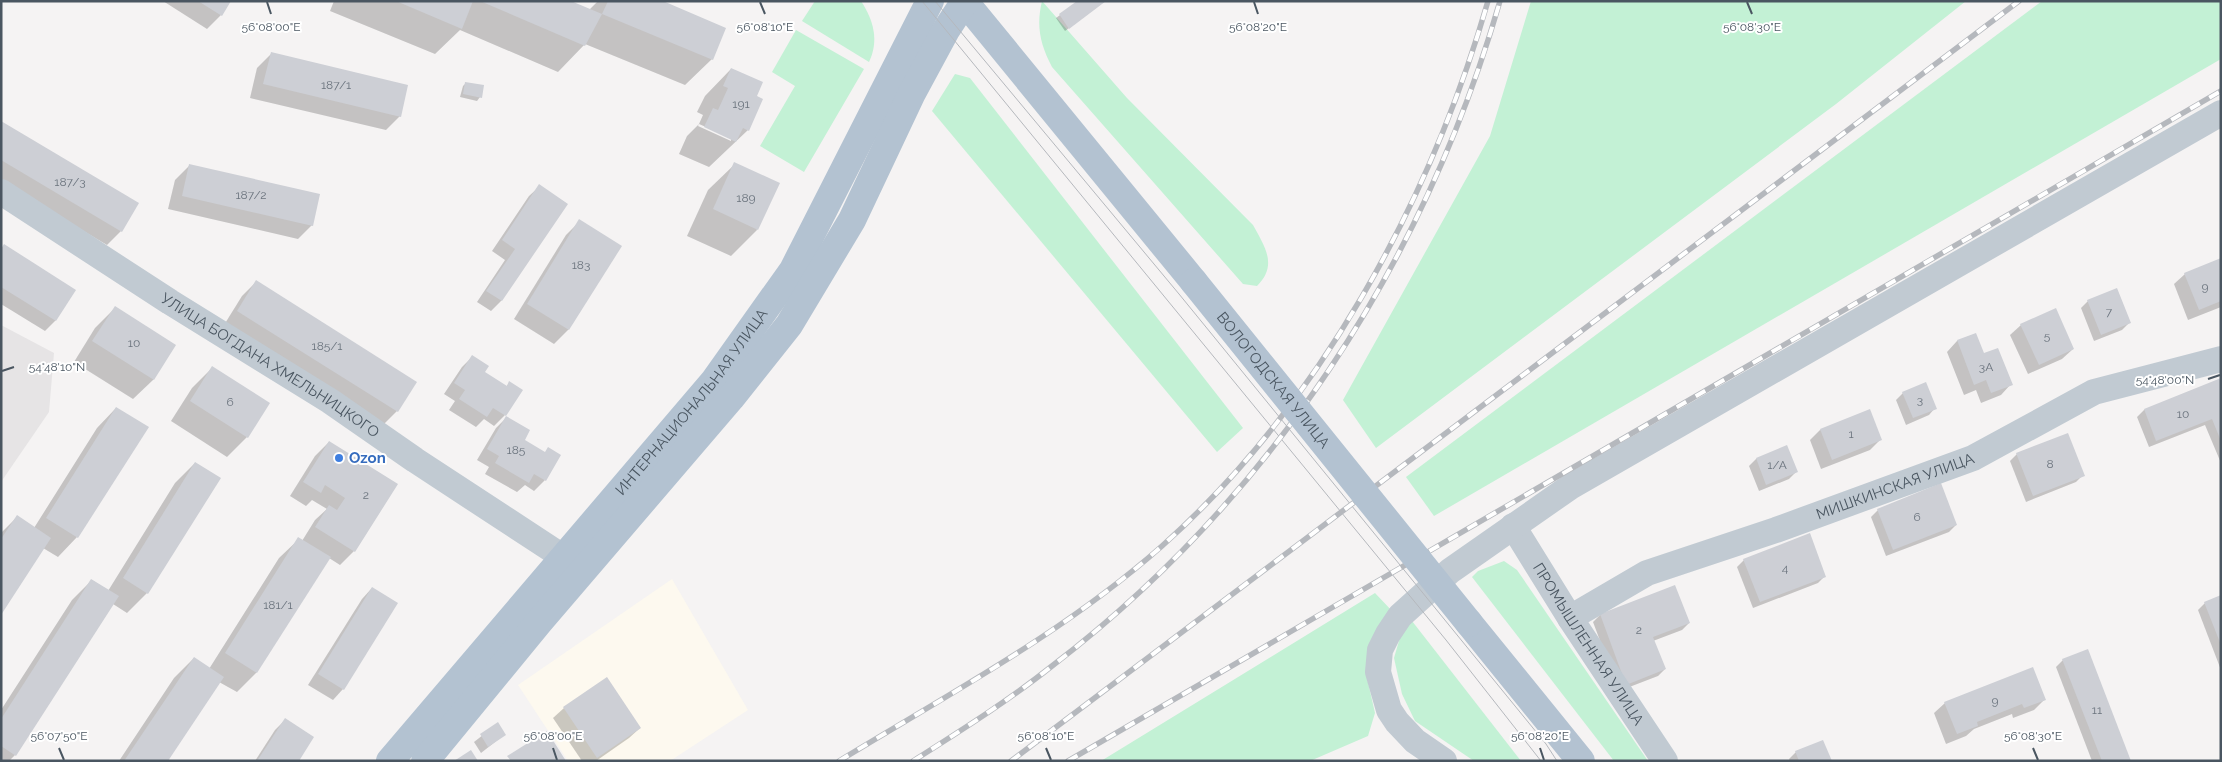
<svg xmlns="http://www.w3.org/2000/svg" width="2222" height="762" font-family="Raleway,sans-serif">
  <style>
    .commercial { fill: #fdf9ef }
    .education { fill: #e6e4e5 }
    .green { fill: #c3f1d5 }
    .shadow { fill: #0003; fill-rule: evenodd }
    .building { fill: #cdcfd5 }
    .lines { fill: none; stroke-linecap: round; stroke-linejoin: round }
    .minor { stroke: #c1cad2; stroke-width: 26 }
    .major { stroke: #b3c2d1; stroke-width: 28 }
    .tram { stroke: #b5b8bd; stroke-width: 1 }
    .rail-casing { stroke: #b5b8bd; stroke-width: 5.5 }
    .rail { stroke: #fff; stroke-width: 4; stroke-dasharray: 11; stroke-linecap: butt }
    .major-bridge { stroke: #b3c2d1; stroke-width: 28 }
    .ticks { fill: none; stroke: #4a5661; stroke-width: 2 }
    .shop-dot { fill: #3f7fe0; stroke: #fff; stroke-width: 2 }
    .labels { text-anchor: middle; stroke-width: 4; stroke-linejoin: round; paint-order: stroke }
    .number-label { font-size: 12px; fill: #6b747e }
    .street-label { font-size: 15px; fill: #4a5661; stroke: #fff }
    .shop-label { font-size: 15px; font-weight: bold; fill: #366cbe; stroke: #fff; text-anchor: start }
    .ticks-label { font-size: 12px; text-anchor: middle; fill: #4a5661; stroke: #fff; stroke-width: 4; stroke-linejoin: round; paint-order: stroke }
  </style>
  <rect width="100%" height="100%" fill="#f5f3f3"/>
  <polygon class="commercial" points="672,579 748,710 670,761 568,761 518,685"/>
  <polygon class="education" points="1,325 54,353 49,412 1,482"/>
  <g class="green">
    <path d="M815 1H861C874 21 879 41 869 62L802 21Z"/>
    <path d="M1042 1 1127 98 1253 225C1265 247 1278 265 1257 286L1243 284 1052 67C1040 44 1036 26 1042 1Z"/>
    <polygon points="1531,1 1966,1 1836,104 1376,448 1343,400 1490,136"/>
    <polygon points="2042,1 2221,1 2221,59 1434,516 1406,477"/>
    <polygon points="796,30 864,69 804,172 760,146 795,86 772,72"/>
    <polygon points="955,74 970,78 1243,428 1217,452 932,111"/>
    <polygon points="1504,561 1517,570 1648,761 1614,761 1472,577 1478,571"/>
    <polygon points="1375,593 1393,612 1367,678 1375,713 1368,736 1310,761 1101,761"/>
    <polygon points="1412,621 1521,761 1474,761 1415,721 1402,694 1394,658 1403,627"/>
  </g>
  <g class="shadow">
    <polygon points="163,1 230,1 221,15 207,29"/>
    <polygon points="334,1 568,1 589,10 598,1 660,1 712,59 685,85 585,44 558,72 460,30 435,54 330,11"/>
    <polygon points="1079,1 1105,1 1065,31 1056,18"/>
    <polygon points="271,54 400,116 386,130 250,98 257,68"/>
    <path d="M731 69 755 97 748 130 709 167 679 154 687 136 699 124 703 115 697 112 705 96ZM699 124 731 138V141L698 126Z"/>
    <polygon points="466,83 480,97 477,101 460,97 463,86"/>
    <polygon points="1,122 121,231 107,245 1,182"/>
    <polygon points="735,164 757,230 731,256 687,236 708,190"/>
    <polygon points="189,166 312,225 298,239 168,209 175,180"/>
    <polygon points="540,186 567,204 501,301 491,311 477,302 505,260 492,251 529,196"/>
    <polygon points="580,221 620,246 568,330 554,344 514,319 566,235"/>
    <polygon points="1,249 74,290 55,321 45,331 1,304"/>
    <polygon points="2221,260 2221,307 2188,320 2174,284 2185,274"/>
    <polygon points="256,282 415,382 397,411 383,425 224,325 242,296"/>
    <polygon points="2088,301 2129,323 2122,330 2094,341 2081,308"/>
    <polygon points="115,308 174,346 153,380 133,399 74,362 95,328"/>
    <polygon points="2021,325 2073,349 2062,359 2028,374 2010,335"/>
    <polygon points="1975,334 1984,355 2011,384 2001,395 1981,403 1976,390 1964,395 1947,352 1957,341"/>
    <polygon points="472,357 483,372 506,387 509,383 521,391 505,415 494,426 484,419 476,427 449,410 455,401 444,394 462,367"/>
    <polygon points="212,368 247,437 227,457 171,421 192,388"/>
    <polygon points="2220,380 2221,463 2205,425 2149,447 2137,417 2144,410"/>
    <polygon points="1903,393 1935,408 1929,415 1906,425 1896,400"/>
    <polygon points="116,408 77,537 58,557 43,548 1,613 1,533 17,517 34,528 97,428"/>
    <polygon points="506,418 523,440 545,480 534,491 525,485 517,492 485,474 489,467 477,460 496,428"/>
    <polygon points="1820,430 1881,439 1870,450 1821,469 1810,440"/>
    <polygon points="329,442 396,484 354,551 340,565 329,558 256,673 237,692 219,682 166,761 119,761 174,678 194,658 209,669 279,558 299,539 302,541 315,520 327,509 312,500 306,506 290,496 315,456"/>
    <polygon points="1786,447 1796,472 1789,479 1759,491 1749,466 1756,459"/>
    <polygon points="2017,454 2083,475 2076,482 2026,502 2010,461"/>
    <polygon points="195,463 147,593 127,613 113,604 15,755 9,761 1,761 1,710 72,600 92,580 108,591 175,483"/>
    <polygon points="1878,510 1956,525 1949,532 1886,556 1871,517"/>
    <polygon points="1744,560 1825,576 1818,583 1753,608 1737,567"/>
    <polygon points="372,588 343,689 333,700 308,685 362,599"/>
    <polygon points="2221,597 2221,670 2198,610 2205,603"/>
    <polygon points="1600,615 1689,623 1682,630 1653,641 1665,669 1658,676 1619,691 1593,622"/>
    <polygon points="2063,660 2130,761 2092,761 2056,667"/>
    <polygon points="2045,699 2034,710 2013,718 2012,714 1974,729 1966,736 1946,744 1934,713 1945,703"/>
    <polygon points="564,708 640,728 629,738 596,761 582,761 553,718"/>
    <polygon points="285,720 297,761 255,761 275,730"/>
    <polygon points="497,724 504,735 481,753 474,742"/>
    <polygon points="1796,752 1831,761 1790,761 1789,759"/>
  </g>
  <g class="building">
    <polygon points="198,1 231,1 222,16"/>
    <polygon points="396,1 473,1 462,29"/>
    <polygon points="480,1 571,1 602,14 585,46"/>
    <polygon points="608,1 663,1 726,28 713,60 602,14"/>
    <polygon points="1077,1 1106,1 1069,29 1059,14"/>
    <polygon points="271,52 408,85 401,117 263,84"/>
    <polygon points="731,68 763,82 757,96 763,99 749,131 743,128 736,142 704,127 713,108 718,110 728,88 723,86"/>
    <polygon points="465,82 484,85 482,98 463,94"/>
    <polygon points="1,121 139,203 122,232 1,160"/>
    <polygon points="734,162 780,183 758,230 713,209"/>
    <polygon points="189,164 320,194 313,226 182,196"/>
    <polygon points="539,184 568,204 502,301 486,291 515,249 502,240"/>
    <polygon points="579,219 622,246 569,330 527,304"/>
    <polygon points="4,244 76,290 56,321 1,287 1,249"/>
    <polygon points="2221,258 2221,301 2199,310 2184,273"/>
    <polygon points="256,280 417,382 398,412 237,311"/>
    <polygon points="2117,288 2131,323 2101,335 2087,300"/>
    <polygon points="115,306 176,345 154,380 92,341"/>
    <polygon points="2056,308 2074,349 2039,365 2020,324"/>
    <polygon points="1976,333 1984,353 1998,348 2013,385 1991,393 1986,380 1974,385 1957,340"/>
    <polygon points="472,355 489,366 485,372 507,386 509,381 523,390 506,416 493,408 487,417 459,399 465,390 454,383"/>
    <polygon points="212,366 270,403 248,438 190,401"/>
    <polygon points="2221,378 2221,441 2212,419 2156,441 2144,409"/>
    <polygon points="1926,382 1937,409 1913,418 1902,392"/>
    <polygon points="116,407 149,427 78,538 46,518"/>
    <polygon points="1870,409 1882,440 1832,460 1820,429"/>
    <polygon points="506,416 530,430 525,440 545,452 548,447 561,455 546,481 534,474 529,483 495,463 499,456 487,449"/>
    <polygon points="2068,433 2085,476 2033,496 2016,453"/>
    <polygon points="329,441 398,484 355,552 315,527 329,505 337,510 345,498 325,485 321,493 303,482"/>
    <polygon points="1787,445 1798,472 1766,485 1756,458"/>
    <polygon points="195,462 221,478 148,594 123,578"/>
    <polygon points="1941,483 1957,525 1893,550 1877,509"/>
    <polygon points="17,515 51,538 1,615 1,539"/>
    <polygon points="1810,533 1826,577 1760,602 1743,559"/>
    <polygon points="298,537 331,557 257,673 225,653"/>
    <polygon points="91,579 119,596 16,756 1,746 1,719"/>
    <polygon points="1675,585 1690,623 1653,637 1666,669 1626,685 1600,614"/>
    <polygon points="372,587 398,603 344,690 318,674"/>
    <polygon points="2221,595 2221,645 2204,602"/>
    <polygon points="2088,649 2131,761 2102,761 2062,659"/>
    <polygon points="194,657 224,677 168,761 124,761"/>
    <polygon points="2033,667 2046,700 2024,708 2022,704 1977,722 1978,726 1957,734 1944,702"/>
    <polygon points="607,677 641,728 597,758 563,707"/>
    <polygon points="285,718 314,737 299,761 257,761"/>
    <polygon points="498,722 506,735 488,747 480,734"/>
    <polygon points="547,731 566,761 511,761 507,756"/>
    <polygon points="1823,740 1832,761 1799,761 1795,751"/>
    <polygon points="471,750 478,761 454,761"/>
  </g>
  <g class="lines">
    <g class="minor">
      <path id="s1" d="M1 192 170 302 330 401 415 460 563 557"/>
      <path id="s2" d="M1513 526 1570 618 1665 761"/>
      <path id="s3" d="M1570 618 1647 573 1776 530 1973 458 2094 392 2221 359"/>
      <polyline points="1444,761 1415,741 1397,722 1389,710 1378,672 1380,650 1388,634 1400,616 1450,571 1570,487 2221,113"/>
    </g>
    <g class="major">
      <polyline points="964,1 1194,282"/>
      <polyline points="1469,623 1581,761"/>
      <path id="s4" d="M390 761 714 381 793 270 930 1"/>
      <polyline points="425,761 539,622 731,398 789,325 852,220 912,93 946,30 965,1"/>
    </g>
    <g class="tram">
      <polyline points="922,1 1446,640 1541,761"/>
      <polyline points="935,1 1179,294 1546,744 1557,761"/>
    </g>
    <defs>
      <g id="rail">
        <path d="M839 761C949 694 1065 632 1162 546 1319 406 1430 202 1488 1"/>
        <path d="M913 761C960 731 1008 701 1052 666 1270 499 1424 264 1500 1"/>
        <polyline points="1011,761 2019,1"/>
        <polyline points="1068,761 2221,91"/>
      </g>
    </defs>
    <use href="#rail" class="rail-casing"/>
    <use href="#rail" class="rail"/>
    <path class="major-bridge" id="s5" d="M1194 282 1469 623"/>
  </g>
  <path class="ticks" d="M267 2 271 14M760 2 765 14M1254 2 1258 14M1747 2 1752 14M2 371 14 367M2208 379 2220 375M59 748 64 760M553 748 557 760M1046 748 1051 760M1540 748 1544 760M2033 748 2038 760"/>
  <circle class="shop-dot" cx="339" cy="458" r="5"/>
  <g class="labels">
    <g class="number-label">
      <text x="336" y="89">187/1</text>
      <text x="741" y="108">191</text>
      <text x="70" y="186">187/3</text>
      <text x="251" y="199">187/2</text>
      <text x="746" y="202">189</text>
      <text x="581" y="269">183</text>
      <text x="2205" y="291">9</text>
      <text x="2109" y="316">7</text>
      <text x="2047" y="340">5</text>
      <text x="134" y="347">10</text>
      <text x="327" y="350">185/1</text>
      <text x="1986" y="371">3А</text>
      <text x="1920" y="404">3</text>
      <text x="230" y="406">6</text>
      <text x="2183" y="418">10</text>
      <text x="1851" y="438">1</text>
      <text x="516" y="454">185</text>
      <text x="2050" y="468">8</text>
      <text x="1777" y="469">1/А</text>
      <text x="366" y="499">2</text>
      <text x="1917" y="521">6</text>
      <text x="1785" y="572">4</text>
      <text x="278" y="609">181/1</text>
      <text x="1639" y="634">2</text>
      <text x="1995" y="705">9</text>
      <text x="2097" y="714">11</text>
    </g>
    <g class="street-label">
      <text dy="5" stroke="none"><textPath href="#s1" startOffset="320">УЛИЦА БОГДАНА ХМЕЛЬНИЦКОГО</textPath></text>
      <text dy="5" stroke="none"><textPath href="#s5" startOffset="126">ВОЛОГОДСКАЯ УЛИЦА</textPath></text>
      <text dy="5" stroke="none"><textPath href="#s4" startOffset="469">ИНТЕРНАЦИОНАЛЬНАЯ УЛИЦА</textPath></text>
      <text dy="5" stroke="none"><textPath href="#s3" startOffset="352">МИШКИНСКАЯ УЛИЦА</textPath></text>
      <text dy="5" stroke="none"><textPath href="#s2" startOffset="140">ПРОМЫШЛЕННАЯ УЛИЦА</textPath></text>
    </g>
    <g class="shop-label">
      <text x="349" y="463">Ozon</text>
    </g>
  </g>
  <g class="ticks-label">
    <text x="271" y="31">56°08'00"E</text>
    <text x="765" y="31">56°08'10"E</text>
    <text x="1258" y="31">56°08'20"E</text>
    <text x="1752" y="31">56°08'30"E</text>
    <text x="57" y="371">54°48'10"N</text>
    <text x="2165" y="384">54°48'00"N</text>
    <text x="59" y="740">56°07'50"E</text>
    <text x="553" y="740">56°08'00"E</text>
    <text x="1046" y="740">56°08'10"E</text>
    <text x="1540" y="740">56°08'20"E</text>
    <text x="2033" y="740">56°08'30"E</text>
  </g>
  <rect width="2222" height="762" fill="none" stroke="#4a5661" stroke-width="5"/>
</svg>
